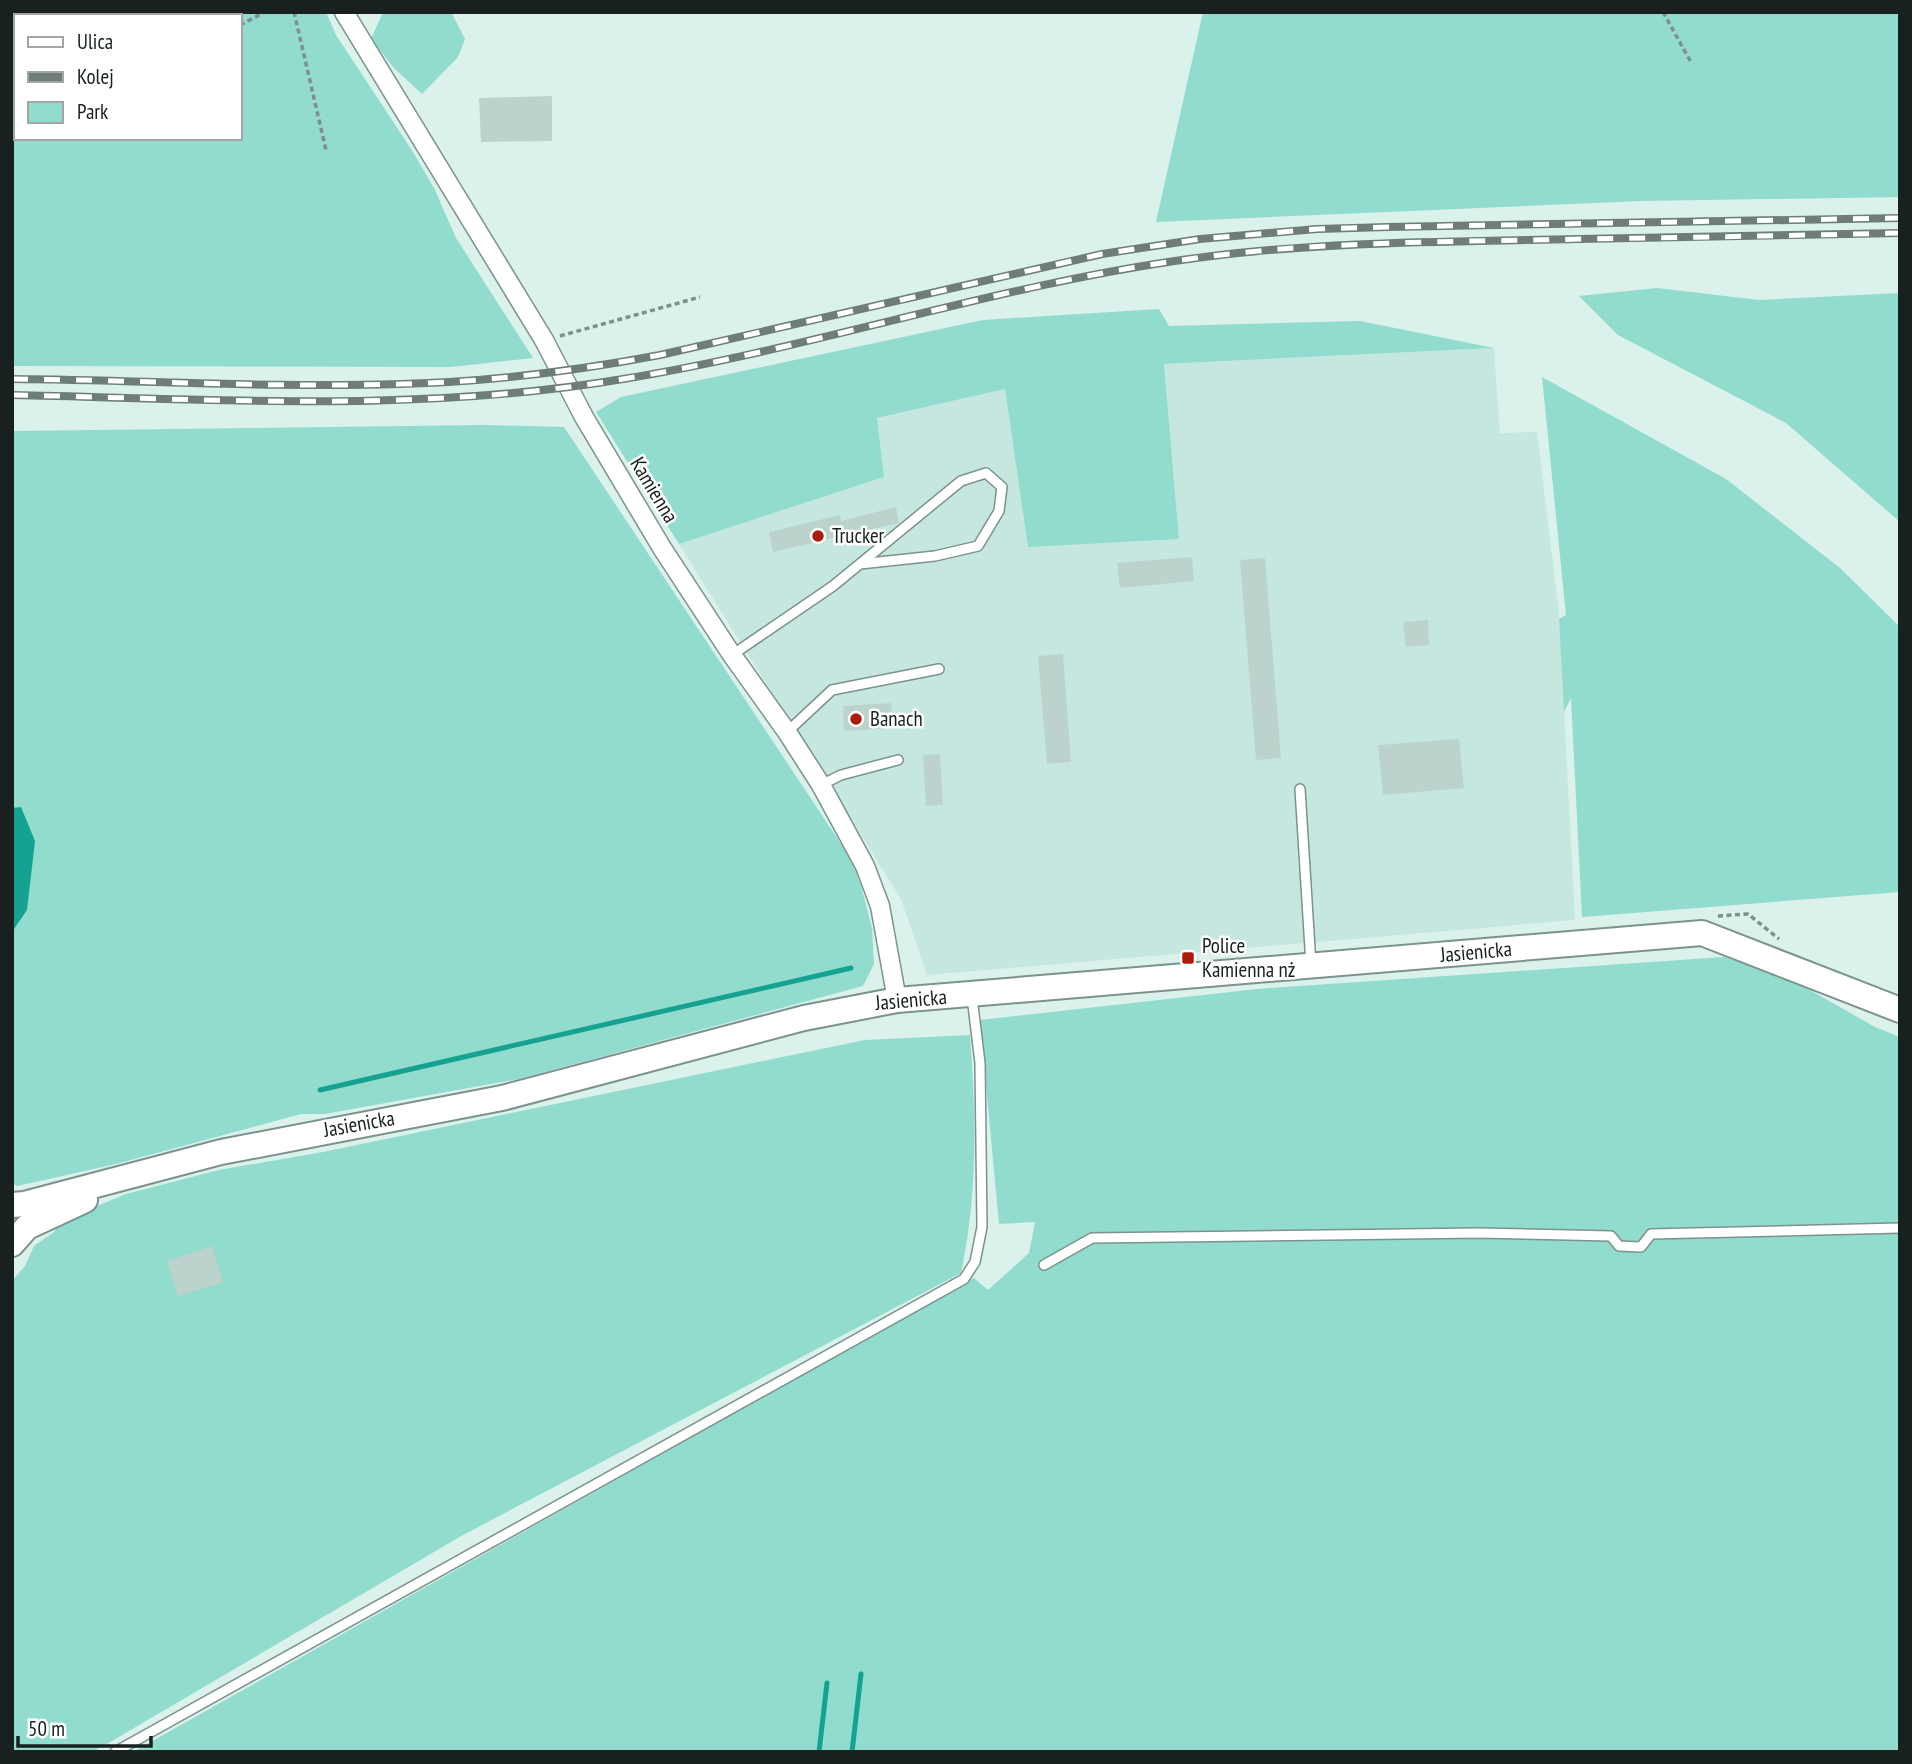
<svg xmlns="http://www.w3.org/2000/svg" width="1912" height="1764" font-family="'PT Sans Narrow',sans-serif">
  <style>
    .built { fill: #c6e7e0 }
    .green { fill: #91dccd; fill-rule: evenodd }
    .water { fill: #15a290 }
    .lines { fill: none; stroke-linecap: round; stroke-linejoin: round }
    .stream { stroke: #15a290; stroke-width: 5 }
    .building { fill: #bcd3cd }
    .service-casing { stroke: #7c928d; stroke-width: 12 }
    .minor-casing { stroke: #7c928d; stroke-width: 21 }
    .secondary-casing { stroke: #7c928d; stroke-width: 28 }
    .path { stroke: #7f8f8b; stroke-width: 3.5; stroke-dasharray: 5 3.5; stroke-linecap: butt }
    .service { stroke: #fff; stroke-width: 9 }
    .minor { stroke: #fff; stroke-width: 18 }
    .secondary { stroke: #fff; stroke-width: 24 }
    .rail-casing { stroke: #6e7d7a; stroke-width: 8 }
    .rail { stroke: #fff; stroke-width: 5; stroke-dasharray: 16; stroke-linecap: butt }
    .poi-dot { fill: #ac1c0d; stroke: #fff; stroke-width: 2.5 }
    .labels { text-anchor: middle; stroke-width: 5; stroke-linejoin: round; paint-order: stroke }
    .street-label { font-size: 21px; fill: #18211f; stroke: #fff }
    .poi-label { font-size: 21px; fill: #18211f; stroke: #fff; text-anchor: start }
  </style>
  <rect width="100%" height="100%" fill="#daf1ec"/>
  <polygon class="built" points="1494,348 1500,433 1537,432 1559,614 1575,920 927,975 901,899 679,544 884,477 877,418 1005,389 1028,546 1179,538 1164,364"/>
  <g class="green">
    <path d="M12 12H326L336 35 413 152 435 190 456 238 533 358 451 367 12 366ZM16 16H240V138H16Z"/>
    <polygon points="383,12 451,12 465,39 458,57 422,94 394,68 371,39"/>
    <polygon points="1203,12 1900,12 1900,197 1641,201 1156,222"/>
    <polygon points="1657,288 1759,300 1900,293 1900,522 1786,423 1618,335 1579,296"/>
    <polygon points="1159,309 1169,326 1360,321 1494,348 1164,364 1179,539 1028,547 1005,389 877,418 884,477 679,544 596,412 621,397 983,320"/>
    <polygon points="1542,377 1726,479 1840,568 1900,627 1900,892 1582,917 1571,698 1564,712 1559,619 1566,615"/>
    <polygon points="485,425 564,427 851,859 861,886 872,928 874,964 863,986 519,1079 325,1114 301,1114 116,1164 17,1186 12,1183 12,431"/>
    <polygon points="1724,957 1787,977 1875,1027 1900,1037 1900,1752 133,1752 974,1278 988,1290 1029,1253 1035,1222 999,1224 980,1020 1257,989"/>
    <path d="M970 1035C976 1115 978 1194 961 1273L463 1535 93 1752H12V1281L25 1266 34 1246 54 1232 61 1221 126 1194 219 1170 323 1152 865 1040Z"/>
  </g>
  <polygon class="water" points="21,807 35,841 27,910 12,932 12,808"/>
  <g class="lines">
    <g class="stream">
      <polyline points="320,1090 851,968"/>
      <polyline points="819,1752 827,1683"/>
      <polyline points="852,1752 861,1674"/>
    </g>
  </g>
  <g class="building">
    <polygon points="552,96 552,141 481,142 479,98"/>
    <polygon points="896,507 899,523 773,552 769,532 840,515 841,521"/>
    <polygon points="1192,557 1194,581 1120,588 1117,563"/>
    <polygon points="1265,558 1281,758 1256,760 1240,560"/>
    <polygon points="1428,620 1429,645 1406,647 1403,622"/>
    <polygon points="1063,654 1071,762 1047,764 1038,656"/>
    <polygon points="891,703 893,728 844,731 843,706"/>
    <polygon points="1459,739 1464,788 1383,795 1378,745"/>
    <polygon points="940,754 943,805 926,806 923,755"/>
    <polygon points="212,1246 223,1282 178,1296 167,1261"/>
  </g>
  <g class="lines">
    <defs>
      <g id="service">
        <polyline points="732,655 833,586 961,481 986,473 1002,487 999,511 978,546 935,556 860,564"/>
        <polyline points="787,732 832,690 939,669"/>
        <polyline points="821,785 841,775 898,760"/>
        <polyline points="1300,789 1311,965"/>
        <polyline points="1044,1265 1092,1238 1479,1233 1611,1236 1619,1246 1641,1247 1651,1234 1900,1228"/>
        <polyline points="115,1752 964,1279 975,1262 982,1227 980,1063 972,997"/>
      </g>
      <polyline id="minor" points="344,12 544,340 584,417 662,548 732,655 787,732 821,785 865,866 880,906 897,1000"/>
      <g id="secondary">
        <polyline points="12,1205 24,1204 221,1152 502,1098 804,1018 897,1000 1702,933 1900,1010"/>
        <polyline points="12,1244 27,1227 85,1200"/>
      </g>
    </defs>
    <use href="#service" class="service-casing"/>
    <use href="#minor" class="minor-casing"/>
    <use href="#secondary" class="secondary-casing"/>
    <g class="path">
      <polyline points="294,12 326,150"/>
      <polyline points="1663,12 1692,64"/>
      <polyline points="240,25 265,12"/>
      <polyline points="12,139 16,137"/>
      <polyline points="560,336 700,297"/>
      <polyline points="1718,916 1748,914 1779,939"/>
    </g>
    <use href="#service" class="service"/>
    <use href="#minor" class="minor"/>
    <use href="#secondary" class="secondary"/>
    <defs>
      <g id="rail">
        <path d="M12 379C142 380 272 388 401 384 488 382 575 371 660 355L1102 254 1200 239 1317 229 1388 227 1900 218"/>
        <path d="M12 395C215 399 421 413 623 379 821 347 1012 280 1212 256 1317 243 1422 242 1527 240 1651 238 1775 236 1900 233"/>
      </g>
    </defs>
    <use href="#rail" class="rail-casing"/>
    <use href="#rail" class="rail"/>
  </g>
  <g class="poi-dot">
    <circle cx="818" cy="536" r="7"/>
    <circle cx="856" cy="719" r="7"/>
    <rect x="1181" y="951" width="14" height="14" rx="3.5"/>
  </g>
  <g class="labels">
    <g class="street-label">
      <text transform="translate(654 490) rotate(59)" y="7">Kamienna</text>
      <text transform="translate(1476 952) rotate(-5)" y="7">Jasienicka</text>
      <text transform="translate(911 1000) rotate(-5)" y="7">Jasienicka</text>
      <text transform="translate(359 1124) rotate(-10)" y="7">Jasienicka</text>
    </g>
    <g class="poi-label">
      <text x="832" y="543">Trucker</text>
      <text x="870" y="726">Banach</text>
      <text x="1202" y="953">Police<tspan x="1202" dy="24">Kamienna nż</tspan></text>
    </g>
  </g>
  <rect width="1912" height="1764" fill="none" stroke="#18211f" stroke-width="28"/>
  <rect x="14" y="14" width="228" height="126" fill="#ffffff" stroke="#a3a6a5" stroke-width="2"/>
  <rect x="28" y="37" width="35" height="10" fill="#ffffff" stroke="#a3a6a5" stroke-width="2"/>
  <text x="77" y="49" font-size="21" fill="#18211f">Ulica</text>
  <rect x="28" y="72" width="35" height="10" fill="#6e7d7a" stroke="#a3a6a5" stroke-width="2"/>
  <text x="77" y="84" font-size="21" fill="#18211f">Kolej</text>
  <rect x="28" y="102" width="35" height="21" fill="#91dccd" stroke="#a3a6a5" stroke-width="2"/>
  <text x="77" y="119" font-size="21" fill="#18211f">Park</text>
  <path d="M18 1736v10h133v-10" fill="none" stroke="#18211f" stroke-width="3.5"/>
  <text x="28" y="1736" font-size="21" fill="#18211f" stroke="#ffffff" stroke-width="5" paint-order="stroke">50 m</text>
</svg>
